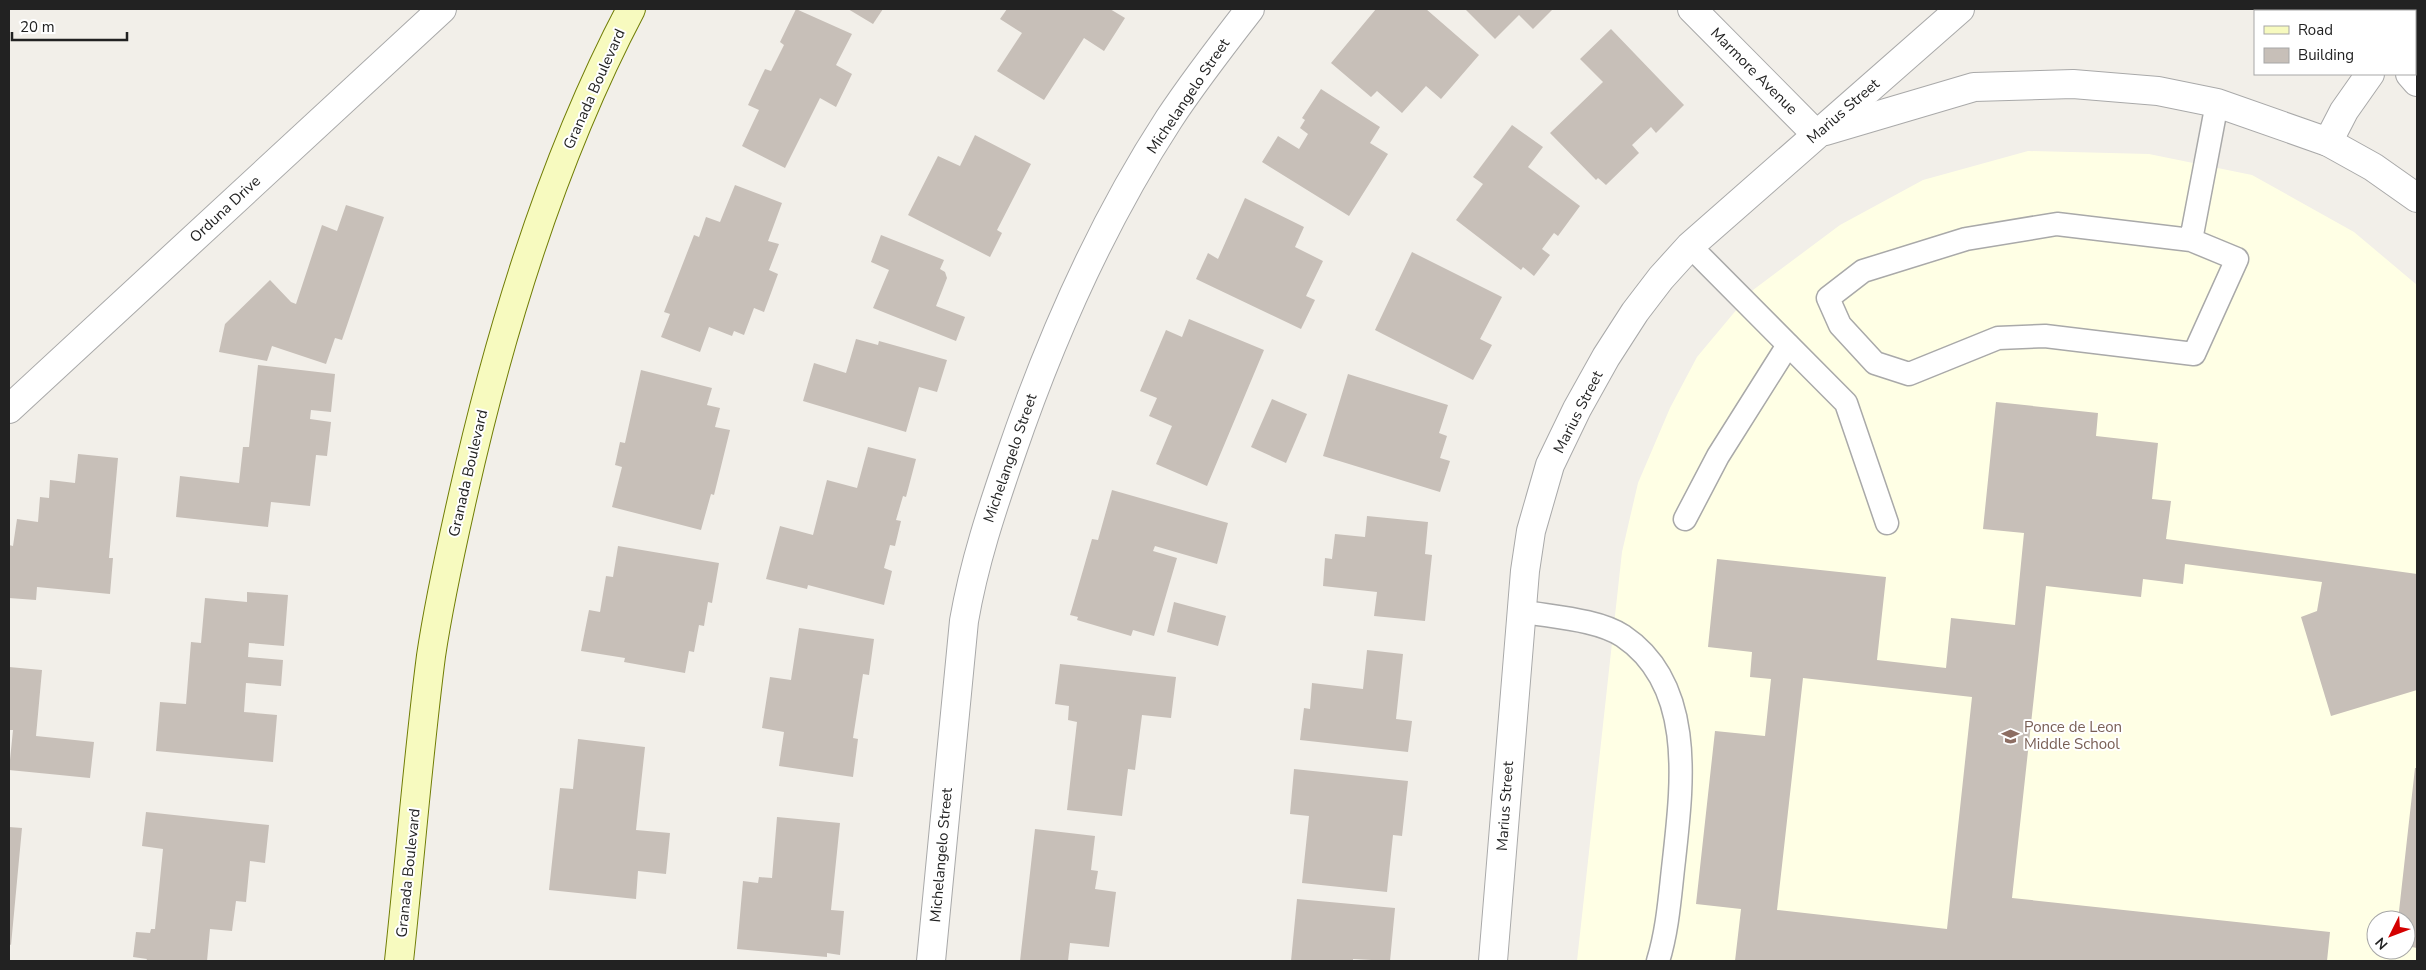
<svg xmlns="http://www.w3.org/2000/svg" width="2426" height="970" font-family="'Nunito Sans',sans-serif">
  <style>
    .education { fill: #ffffe5; fill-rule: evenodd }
    .building { fill: #c7bfb8; fill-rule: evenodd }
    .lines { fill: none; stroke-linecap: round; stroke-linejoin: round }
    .lane-casing { stroke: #a9a9a9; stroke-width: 25 }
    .street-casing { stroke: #a9a9a9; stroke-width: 30 }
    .secondary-casing { stroke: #707d05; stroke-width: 30 }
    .lane { stroke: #fff; stroke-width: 22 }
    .street { stroke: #fff; stroke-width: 28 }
    .secondary { stroke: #f7fabf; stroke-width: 28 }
    .labels { text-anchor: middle; stroke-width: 4; stroke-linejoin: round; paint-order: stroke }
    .street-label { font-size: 15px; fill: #222; stroke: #fff }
    .education-label { font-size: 15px; fill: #785e54; stroke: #fff; text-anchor: start }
  </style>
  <rect width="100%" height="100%" fill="#f2efe9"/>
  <path class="education" d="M2028 151 2149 154 2252 175 2354 232 2417 285V961H1577L1622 552 1638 483 1670 408 1697 357 1753 290 1840 225 1923 180ZM2376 920H2406V950H2376Z"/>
  <g class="building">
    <polygon points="796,9 852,34 836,65 852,74 836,107 820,98 785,168 742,146 759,110 748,105 765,69 771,71 784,45 780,42"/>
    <polygon points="848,9 883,9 873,24"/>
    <polygon points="1007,9 1110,9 1125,18 1104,51 1084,38 1044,100 997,71 1022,33 1000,19"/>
    <polygon points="1376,9 1426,9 1479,55 1441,99 1426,86 1402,113 1377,91 1371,97 1331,63"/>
    <polygon points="1465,9 1553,9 1533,29 1519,15 1495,39"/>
    <polygon points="1611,29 1684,105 1656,133 1651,127 1632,145 1639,153 1606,185 1598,178 1596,180 1550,133 1603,82 1580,59"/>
    <polygon points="1321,89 1380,127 1370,143 1388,154 1349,216 1262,162 1278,136 1299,149 1308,134 1300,128 1305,120 1302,118"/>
    <polygon points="1512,125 1543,147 1528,167 1580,206 1558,236 1554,233 1542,249 1550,255 1534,276 1523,267 1521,270 1456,220 1483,184 1473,177"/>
    <polygon points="975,135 1031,164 997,230 1002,233 990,257 908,215 938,156 960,166"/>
    <polygon points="735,185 782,203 768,241 779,244 769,270 778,274 764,312 754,308 744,335 734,331 732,336 709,327 700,352 661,337 670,314 664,312 694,235 699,237 706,217 720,222"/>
    <polygon points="1245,198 1304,227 1295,247 1323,261 1306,296 1315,300 1301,329 1196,279 1208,253 1218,259"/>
    <polygon points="346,205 384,217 342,340 335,338 326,364 272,346 267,361 219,352 225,324 270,280 291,302 296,304 322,225 337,231"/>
    <polygon points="881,235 944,260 940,269 945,272 947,278 936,306 965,317 956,341 873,308 889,270 871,262"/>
    <polygon points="1412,252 1502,297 1480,339 1492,345 1473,380 1375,330"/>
    <polygon points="1189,319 1264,350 1207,486 1156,464 1172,426 1149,416 1157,398 1140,391 1166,330 1182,337"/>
    <polygon points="856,339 878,345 879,341 947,360 937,392 919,387 906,432 803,401 814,363 846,373"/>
    <polygon points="258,365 335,374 331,412 311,410 310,419 331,422 327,456 316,455 310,506 271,502 268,527 176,517 180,476 239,483 243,447 249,447"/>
    <polygon points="641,370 712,388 707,405 720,408 715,427 730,430 714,495 711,494 701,530 612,507 622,467 615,465 620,442 625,443"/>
    <polygon points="1348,374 1448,405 1439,433 1447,436 1440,458 1450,461 1440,492 1323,456"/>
    <polygon points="1272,399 1307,414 1286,463 1251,447"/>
    <path d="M1996 402 2098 413 2096 436 2158 443 2152 499 2171 501 2166 539 2417 574V690L2331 716 2301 617 2317 611 2322 582 2185 564 2183 584 2143 579 2141 597 2046 586 2012 898 2330 932 2327 961H1735L1741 909 1696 904 1715 731 1765 736 1771 679 1750 677 1752 652 1708 647 1717 559 1886 577 1877 660 1946 668 1951 618 2015 625 2024 533 1983 529ZM1803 678 1972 697 1947 929 1777 910Z"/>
    <polygon points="868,447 916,459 906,497 903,496 896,520 901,521 895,546 890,545 884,568 892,571 884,605 808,585 807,589 766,579 780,526 813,535 827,480 857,488"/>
    <polygon points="78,454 118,458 109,558 113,558 110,594 37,587 36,600 9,598 9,545 13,546 17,519 38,522 40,497 49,498 50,480 75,483"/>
    <polygon points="1112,490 1228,523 1217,564 1155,546 1153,551 1177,558 1154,636 1133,630 1131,636 1077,620 1078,617 1070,615 1092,539 1098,540"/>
    <polygon points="1367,516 1428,522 1425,554 1432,555 1425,621 1374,616 1377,592 1323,586 1325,558 1332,559 1335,534 1365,537"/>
    <polygon points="618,546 719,563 712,603 708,602 704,626 699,625 694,652 689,651 685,673 624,662 625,658 581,651 589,610 600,612 606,576 613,577"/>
    <polygon points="247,592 288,595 284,646 249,643 248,657 283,660 281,686 246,683 244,712 277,715 273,762 156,751 160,702 186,704 191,642 201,643 205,598 247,602"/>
    <polygon points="1174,602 1226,616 1218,646 1167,632"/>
    <polygon points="799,628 874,639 869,675 863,674 853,738 858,739 853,777 779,766 784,732 762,728 770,677 791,680"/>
    <polygon points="1367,650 1403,654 1396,719 1412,721 1408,752 1300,740 1304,708 1310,709 1312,683 1363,689"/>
    <polygon points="1060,664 1176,677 1171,718 1142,715 1135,770 1128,769 1122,816 1067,810 1077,722 1068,720 1069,706 1055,704"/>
    <polygon points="9,667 42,670 36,736 94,742 90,778 9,770 13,730 9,730"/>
    <polygon points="578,739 645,747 636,830 670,833 666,874 638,871 636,899 549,890 560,788 573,789"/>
    <polygon points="2415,768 2417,768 2417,948 2406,946 2406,920 2398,920"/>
    <polygon points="1294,769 1408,781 1402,836 1393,835 1387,892 1302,883 1309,816 1290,814"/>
    <polygon points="146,812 269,825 265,863 250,861 246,902 236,901 232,931 210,929 207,961 146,961 147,959 133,957 136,932 150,933 151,929 155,929 163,849 142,846"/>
    <polygon points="777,817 840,823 831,910 844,911 840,955 827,953 827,957 737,949 743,881 758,883 759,877 772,878"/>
    <polygon points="9,827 22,828 11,945 9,944"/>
    <polygon points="1035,829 1095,836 1091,870 1098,871 1095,889 1116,892 1109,947 1070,943 1068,961 1020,961"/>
    <polygon points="1297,899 1395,908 1390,961 1353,959 1353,961 1291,961"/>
  </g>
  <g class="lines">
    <defs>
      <g id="lane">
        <polyline points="2191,240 2057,224 1966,239 1863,271 1828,298 1840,325 1875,363 1909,374 1998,338 2045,336 2194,354 2237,259 2191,240 2217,103"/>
        <polyline points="1690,246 1846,403 1887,523"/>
        <polyline points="1685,519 1718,456 1788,345"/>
        <path d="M1520 611C1551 617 1597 619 1623 636 1696 685 1682 786 1674 860 1670 894 1668 929 1658 961"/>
      </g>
      <g id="street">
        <polyline points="1692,9 1816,134"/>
        <polyline points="2358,9 2360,11"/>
        <polyline points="2410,74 2417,82"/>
        <polyline points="1825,131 1974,87 2073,84 2158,91 2217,103 2328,142 2373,167 2417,198"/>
        <polyline points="2328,142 2344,111 2370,74"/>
        <polyline points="9,409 442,9"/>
        <path d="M931 961 964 621C974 563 992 509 1011 454 1051 337 1102 222 1169 119 1194 81 1222 45 1250 9"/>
        <polyline points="1493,961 1525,571 1531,531 1550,465 1577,409 1606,357 1635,312 1661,278 1690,246 1960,9"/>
      </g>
      <path id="secondary" d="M399 961C410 859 418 757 431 656 439 602 451 548 463 495 500 330 552 159 631 9"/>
    </defs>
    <use href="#lane" class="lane-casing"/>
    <use href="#street" class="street-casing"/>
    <use href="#secondary" class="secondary-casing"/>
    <use href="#lane" class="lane"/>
    <use href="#street" class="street"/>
    <use href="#secondary" class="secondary"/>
  </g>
  <defs>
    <symbol id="school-bare" viewBox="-9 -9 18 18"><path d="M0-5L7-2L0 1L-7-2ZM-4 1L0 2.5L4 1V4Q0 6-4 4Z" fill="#8d6e63" stroke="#fff" stroke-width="2.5" paint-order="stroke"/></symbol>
  </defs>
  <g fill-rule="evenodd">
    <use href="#school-bare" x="1998" y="724" width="25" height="25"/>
  </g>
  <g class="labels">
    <g class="street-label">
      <text transform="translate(1754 71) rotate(45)" y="5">Marmore Avenue</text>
      <text transform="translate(594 89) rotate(-66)" y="5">Granada Boulevard</text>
      <text transform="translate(1188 96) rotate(-56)" y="5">Michelangelo Street</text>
      <text transform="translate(1843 111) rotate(-41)" y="5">Marius Street</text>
      <text transform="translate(225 209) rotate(-43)" y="5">Orduna Drive</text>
      <text transform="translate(1578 412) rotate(-63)" y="5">Marius Street</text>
      <text transform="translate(1010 458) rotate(-71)" y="5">Michelangelo Street</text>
      <text transform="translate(468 473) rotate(-77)" y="5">Granada Boulevard</text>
      <text transform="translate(1505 806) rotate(-86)" y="5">Marius Street</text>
      <text transform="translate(941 855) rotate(-85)" y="5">Michelangelo Street</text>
      <text transform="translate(408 873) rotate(-84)" y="5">Granada Boulevard</text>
    </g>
    <g class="education-label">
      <text x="2024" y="732">Ponce de Leon<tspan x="2024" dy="17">Middle School</tspan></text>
    </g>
  </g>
  <rect width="2426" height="970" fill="none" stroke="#222222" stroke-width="20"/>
  <rect x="2254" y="10" width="162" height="65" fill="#ffffff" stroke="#a7a7a7"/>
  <rect x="2264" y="26" width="25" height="8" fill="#f7fabf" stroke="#a7a7a7"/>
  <text x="2298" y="35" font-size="15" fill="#222222">Road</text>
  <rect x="2264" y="48" width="25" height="15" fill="#c7bfb8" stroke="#a7a7a7"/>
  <text x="2298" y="60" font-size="15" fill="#222222">Building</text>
  <g transform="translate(2391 935) rotate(228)"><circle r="24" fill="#ffffff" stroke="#a7a7a7"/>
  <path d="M0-4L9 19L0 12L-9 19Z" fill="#d40000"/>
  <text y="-8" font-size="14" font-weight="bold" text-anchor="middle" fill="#222222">N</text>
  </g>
  <path d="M12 32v8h115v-8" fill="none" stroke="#222222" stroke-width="2.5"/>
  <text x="20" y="32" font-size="15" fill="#222222" stroke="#ffffff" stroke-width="4" paint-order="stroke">20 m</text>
</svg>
